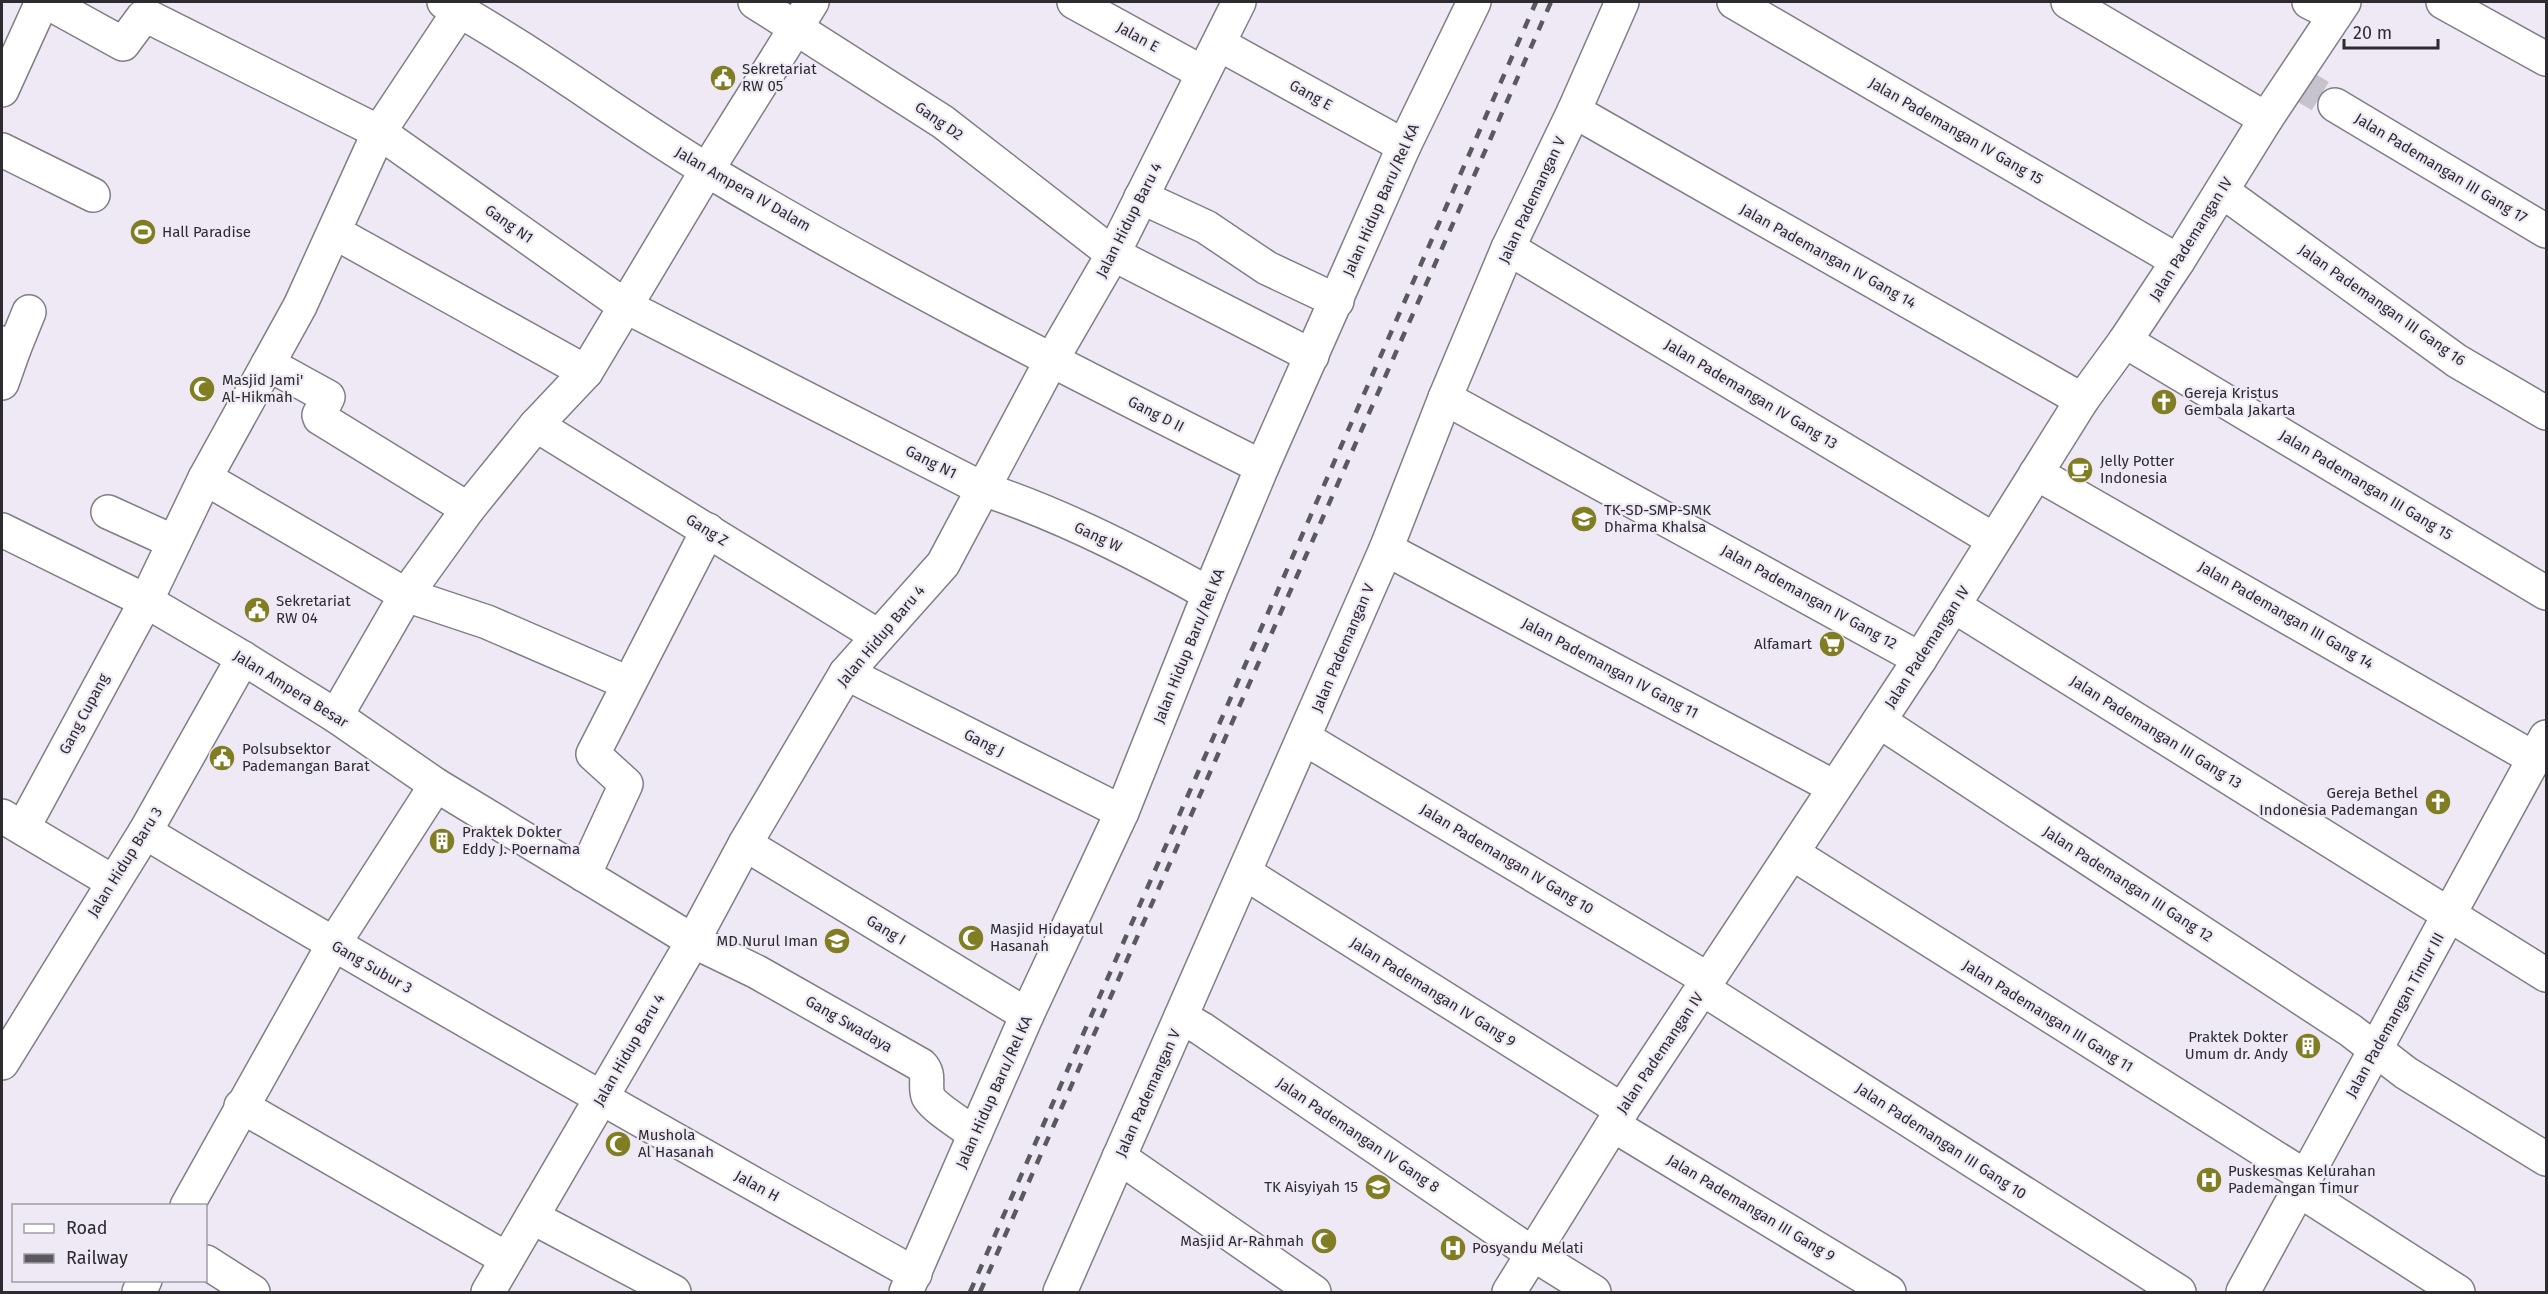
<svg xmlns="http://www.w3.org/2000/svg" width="2548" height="1294" font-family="'Fira Sans',sans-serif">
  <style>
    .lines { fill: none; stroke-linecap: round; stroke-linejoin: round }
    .street-tunnel { stroke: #c7c3cd; stroke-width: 33; stroke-dasharray: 33 16; stroke-linecap: butt }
    .street-casing { stroke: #817d86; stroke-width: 36 }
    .secondary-casing { stroke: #817d86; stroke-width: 36 }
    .street { stroke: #fff; stroke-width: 33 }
    .secondary { stroke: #fff; stroke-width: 33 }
    .rail { stroke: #5b585e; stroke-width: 4.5; stroke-dasharray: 10 10; stroke-linecap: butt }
    .labels { text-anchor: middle; stroke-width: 4.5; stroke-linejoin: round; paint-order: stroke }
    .street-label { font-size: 15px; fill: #2d2b2f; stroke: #eee9f4 }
    .poi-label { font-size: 15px; fill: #2d2b2f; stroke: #eee9f4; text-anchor: start }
  </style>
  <rect width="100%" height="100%" fill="#eee9f4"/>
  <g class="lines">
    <polyline class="street-tunnel" points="2292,79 2335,105"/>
    <defs>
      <g id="street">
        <path d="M47 2 123 44 143 17 147 16 379 132 625 306 983 489C1062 515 1137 553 1209 594"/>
        <path d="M444 2C535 52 618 116 707 170 887 278 1075 373 1262 467"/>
        <polyline points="755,2 943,122 1113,254 1312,356"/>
        <polyline points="1074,2 1203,73"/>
        <polyline points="1734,2 2178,261"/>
        <polyline points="2068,2 2266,119"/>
        <polyline points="2309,2 2335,15"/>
        <polyline points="2443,2 2546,59"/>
        <polyline points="1219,44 1404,146"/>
        <polyline points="2,90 42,2"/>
        <polyline points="2335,105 2546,231"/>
        <polyline points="1574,111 2082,400"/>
        <polyline points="2,150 93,195"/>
        <polyline points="2222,191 2457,361 2546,413"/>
        <polyline points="1141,197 1206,227 1267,268 1337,301"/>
        <polyline points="334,232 586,372"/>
        <polyline points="1508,248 1994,540"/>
        <polyline points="2125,341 2546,593"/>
        <polyline points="2,343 14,349 29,312"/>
        <polyline points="268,364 328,397 319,415 320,418 468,509"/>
        <polyline points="2,383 14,349"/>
        <polyline points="1445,398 1920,659"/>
        <polyline points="536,425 878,636"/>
        <polyline points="2036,473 2535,759"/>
        <polyline points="205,478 406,595 487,622 628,683"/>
        <polyline points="108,512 174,542"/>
        <polyline points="1386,549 1834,787"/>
        <polyline points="1954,606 2546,975"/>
        <polyline points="846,673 1122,812"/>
        <polyline points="336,716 406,595 468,509 536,425 586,372 707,170 812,2"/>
        <polyline points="1879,721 2350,1030 2406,1073 2546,1159"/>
        <polyline points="1304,738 1709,980"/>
        <polyline points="2,816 113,882"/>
        <polyline points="23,828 146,601 205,478 300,306 379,132 460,10"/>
        <path d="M145 832C399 985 656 1130 915 1274"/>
        <polyline points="745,844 1027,1015"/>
        <polyline points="1792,853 2306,1177"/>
        <polyline points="1245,873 1622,1110"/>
        <polyline points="584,875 626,784 593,754 708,530"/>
        <polyline points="1703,989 2179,1292"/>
        <polyline points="1181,1017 1202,1029 1533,1254 1594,1292"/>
        <polyline points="2,1063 145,832 243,658"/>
        <polyline points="241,1106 507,1259"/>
        <polyline points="1613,1125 1889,1292"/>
        <path d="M975 1134C965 1127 932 1106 928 1096 924 1084 931 1075 921 1065L757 972 693 941 745 844 846 673 943 564 1051 361 1113 254 1239 2"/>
        <polyline points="1119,1157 1314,1292"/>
        <polyline points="2299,1190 2458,1292"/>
        <polyline points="187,1206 333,945 436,785"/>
        <polyline points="532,1217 674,1292"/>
        <polyline points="206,1262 253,1292"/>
        <polyline points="139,1292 145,1280"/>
        <polyline points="906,1292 1027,1015 1122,812 1209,594 1262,467 1404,146 1474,2"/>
        <polyline points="1060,1292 1386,549 1445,398 1508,248 1574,111 1622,2"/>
        <polyline points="2243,1292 2546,737"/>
      </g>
      <g id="secondary">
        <polyline points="2,530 146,601 243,658 336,716 436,785 693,941 488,1292"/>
        <polyline points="1509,1292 1622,1110 1920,659 2082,400 2125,341 2178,261 2266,119 2344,2"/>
      </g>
    </defs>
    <use href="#street" class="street-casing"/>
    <use href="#secondary" class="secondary-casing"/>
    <use href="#street" class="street"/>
    <use href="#secondary" class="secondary"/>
    <g class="rail">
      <polyline points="970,1292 1536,2"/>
      <polyline points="980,1292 1551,2"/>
    </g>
  </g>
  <defs>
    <symbol id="civic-disc" viewBox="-11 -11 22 22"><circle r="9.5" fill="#817d23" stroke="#eee9f4"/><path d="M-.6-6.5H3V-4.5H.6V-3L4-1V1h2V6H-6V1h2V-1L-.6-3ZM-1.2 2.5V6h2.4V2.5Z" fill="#fff"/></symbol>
    <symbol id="stadium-disc" viewBox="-11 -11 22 22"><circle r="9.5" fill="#817d23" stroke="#eee9f4"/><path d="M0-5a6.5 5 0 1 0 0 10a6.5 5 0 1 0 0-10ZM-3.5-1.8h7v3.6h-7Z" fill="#fff"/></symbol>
    <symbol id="mosque-disc" viewBox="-11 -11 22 22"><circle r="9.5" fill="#817d23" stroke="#eee9f4"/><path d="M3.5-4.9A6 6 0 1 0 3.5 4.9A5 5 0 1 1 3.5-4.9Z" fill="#fff"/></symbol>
    <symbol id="church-disc" viewBox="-11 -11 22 22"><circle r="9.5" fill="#817d23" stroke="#eee9f4"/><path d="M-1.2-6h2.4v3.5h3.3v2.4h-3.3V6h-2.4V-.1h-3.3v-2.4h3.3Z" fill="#fff"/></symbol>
    <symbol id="cafe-disc" viewBox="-11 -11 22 22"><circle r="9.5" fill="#817d23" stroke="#eee9f4"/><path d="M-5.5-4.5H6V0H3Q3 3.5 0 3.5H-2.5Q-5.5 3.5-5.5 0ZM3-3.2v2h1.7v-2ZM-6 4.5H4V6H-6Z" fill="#fff"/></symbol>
    <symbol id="school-disc" viewBox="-11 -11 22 22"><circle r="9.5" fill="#817d23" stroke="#eee9f4"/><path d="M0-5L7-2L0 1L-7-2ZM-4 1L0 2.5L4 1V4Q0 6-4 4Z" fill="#fff"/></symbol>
    <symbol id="supermarket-disc" viewBox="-11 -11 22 22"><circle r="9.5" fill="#817d23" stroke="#eee9f4"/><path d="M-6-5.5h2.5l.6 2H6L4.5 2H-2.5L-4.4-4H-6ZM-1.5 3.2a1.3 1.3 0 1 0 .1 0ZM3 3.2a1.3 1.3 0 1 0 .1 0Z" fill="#fff"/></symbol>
    <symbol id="building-disc" viewBox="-11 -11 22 22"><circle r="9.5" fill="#817d23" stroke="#eee9f4"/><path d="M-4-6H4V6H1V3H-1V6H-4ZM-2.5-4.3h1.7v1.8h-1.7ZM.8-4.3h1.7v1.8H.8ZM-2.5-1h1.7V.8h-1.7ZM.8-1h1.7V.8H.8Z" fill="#fff"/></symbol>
    <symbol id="hospital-disc" viewBox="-11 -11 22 22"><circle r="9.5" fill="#817d23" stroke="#eee9f4"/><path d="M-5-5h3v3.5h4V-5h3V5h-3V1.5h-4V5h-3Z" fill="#fff"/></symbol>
  </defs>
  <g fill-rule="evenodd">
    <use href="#civic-disc" x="708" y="63" width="30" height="30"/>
    <use href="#stadium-disc" x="128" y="217" width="30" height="30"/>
    <use href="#mosque-disc" x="187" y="374" width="30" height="30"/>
    <use href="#church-disc" x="2149" y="387" width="30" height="30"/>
    <use href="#cafe-disc" x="2065" y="455" width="30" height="30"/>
    <use href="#school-disc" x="1569" y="504" width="30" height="30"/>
    <use href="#civic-disc" x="242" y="595" width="30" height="30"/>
    <use href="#supermarket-disc" x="1817" y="629" width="30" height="30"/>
    <use href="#civic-disc" x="207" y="743" width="30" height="30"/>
    <use href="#church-disc" x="2423" y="787" width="30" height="30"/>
    <use href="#building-disc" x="427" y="826" width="30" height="30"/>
    <use href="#mosque-disc" x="956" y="923" width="30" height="30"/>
    <use href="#school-disc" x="822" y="926" width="30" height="30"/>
    <use href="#building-disc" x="2293" y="1031" width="30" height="30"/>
    <use href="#mosque-disc" x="603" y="1129" width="30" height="30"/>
    <use href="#hospital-disc" x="2194" y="1165" width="30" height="30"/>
    <use href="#school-disc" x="1363" y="1172" width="30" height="30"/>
    <use href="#mosque-disc" x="1309" y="1226" width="30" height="30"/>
    <use href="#hospital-disc" x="1438" y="1233" width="30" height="30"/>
  </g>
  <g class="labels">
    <g class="street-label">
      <text transform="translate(1138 37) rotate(29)" y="5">Jalan E</text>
      <text transform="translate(1311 95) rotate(29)" y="5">Gang E</text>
      <text transform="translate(939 121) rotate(35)" y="5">Gang D2</text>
      <text transform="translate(1956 131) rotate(30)" y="5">Jalan Pademangan IV Gang 15</text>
      <text transform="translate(2441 168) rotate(31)" y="5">Jalan Pademangan III Gang 17</text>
      <text transform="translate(743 189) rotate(30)" y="5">Jalan Ampera IV Dalam</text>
      <text transform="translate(1381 200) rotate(-66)" y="5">Jalan Hidup Baru/Rel KA</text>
      <text transform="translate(1532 200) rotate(-65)" y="5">Jalan Pademangan V</text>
      <text transform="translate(1129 220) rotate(-63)" y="5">Jalan Hidup Baru 4</text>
      <text transform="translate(509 224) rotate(35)" y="5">Gang N1</text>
      <text transform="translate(2191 239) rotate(-58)" y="5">Jalan Pademangan IV</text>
      <text transform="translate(1828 256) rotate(29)" y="5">Jalan Pademangan IV Gang 14</text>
      <text transform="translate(2382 305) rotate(35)" y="5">Jalan Pademangan III Gang 16</text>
      <text transform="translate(1751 394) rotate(31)" y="5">Jalan Pademangan IV Gang 13</text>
      <text transform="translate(1156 414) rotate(27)" y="5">Gang D II</text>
      <text transform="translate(931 462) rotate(27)" y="5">Gang N1</text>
      <text transform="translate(2366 485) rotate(31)" y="5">Jalan Pademangan III Gang 15</text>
      <text transform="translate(707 530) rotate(32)" y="5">Gang Z</text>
      <text transform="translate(1098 537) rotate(25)" y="5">Gang W</text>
      <text transform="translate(1809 597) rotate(29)" y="5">Jalan Pademangan IV Gang 12</text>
      <text transform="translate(2286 615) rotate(30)" y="5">Jalan Pademangan III Gang 14</text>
      <text transform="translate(881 636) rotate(-50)" y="5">Jalan Hidup Baru 4</text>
      <text transform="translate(1189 646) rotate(-68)" y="5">Jalan Hidup Baru/Rel KA</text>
      <text transform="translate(1927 647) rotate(-57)" y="5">Jalan Pademangan IV</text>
      <text transform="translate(1343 648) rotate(-67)" y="5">Jalan Pademangan V</text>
      <text transform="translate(1610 668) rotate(28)" y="5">Jalan Pademangan IV Gang 11</text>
      <text transform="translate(291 689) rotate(32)" y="5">Jalan Ampera Besar</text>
      <text transform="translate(84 714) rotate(-62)" y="5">Gang Cupang</text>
      <text transform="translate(2156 732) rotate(32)" y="5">Jalan Pademangan III Gang 13</text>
      <text transform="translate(984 743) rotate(27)" y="5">Gang J</text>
      <text transform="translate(1507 859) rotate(31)" y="5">Jalan Pademangan IV Gang 10</text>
      <text transform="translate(125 862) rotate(-58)" y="5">Jalan Hidup Baru 3</text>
      <text transform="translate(2128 884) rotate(33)" y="5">Jalan Pademangan III Gang 12</text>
      <text transform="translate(886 930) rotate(31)" y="5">Gang I</text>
      <text transform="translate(372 967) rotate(30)" y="5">Gang Subur 3</text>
      <text transform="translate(1433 992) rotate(32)" y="5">Jalan Pademangan IV Gang 9</text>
      <text transform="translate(2395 1015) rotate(-61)" y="5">Jalan Pademangan Timur III</text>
      <text transform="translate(2048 1016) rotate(32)" y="5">Jalan Pademangan III Gang 11</text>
      <text transform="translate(849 1024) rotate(30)" y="5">Gang Swadaya</text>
      <text transform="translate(629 1050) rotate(-60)" y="5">Jalan Hidup Baru 4</text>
      <text transform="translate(1660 1053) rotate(-56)" y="5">Jalan Pademangan IV</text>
      <text transform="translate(994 1092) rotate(-66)" y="5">Jalan Hidup Baru/Rel KA</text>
      <text transform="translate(1148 1093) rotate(-66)" y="5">Jalan Pademangan V</text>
      <text transform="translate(1358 1135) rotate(34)" y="5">Jalan Pademangan IV Gang 8</text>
      <text transform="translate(1941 1141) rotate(33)" y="5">Jalan Pademangan III Gang 10</text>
      <text transform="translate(757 1186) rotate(29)" y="5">Jalan H</text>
      <text transform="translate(1751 1208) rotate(31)" y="5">Jalan Pademangan III Gang 9</text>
    </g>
    <g class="poi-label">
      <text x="742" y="74">Sekretariat<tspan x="742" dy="17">RW 05</tspan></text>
      <text x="162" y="237">Hall Paradise</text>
      <text x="222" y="385">Masjid Jami'<tspan x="222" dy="17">Al-Hikmah</tspan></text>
      <text x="2184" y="398">Gereja Kristus<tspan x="2184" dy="17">Gembala Jakarta</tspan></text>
      <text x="2100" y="466">Jelly Potter<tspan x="2100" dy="17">Indonesia</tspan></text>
      <text x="1604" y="515">TK-SD-SMP-SMK<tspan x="1604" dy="17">Dharma Khalsa</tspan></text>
      <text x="276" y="606">Sekretariat<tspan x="276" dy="17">RW 04</tspan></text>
      <text x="1812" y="649" text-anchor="end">Alfamart</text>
      <text x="242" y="754">Polsubsektor<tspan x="242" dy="17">Pademangan Barat</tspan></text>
      <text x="2418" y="798" text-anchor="end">Gereja Bethel<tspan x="2418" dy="17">Indonesia Pademangan</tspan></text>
      <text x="462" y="837">Praktek Dokter<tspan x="462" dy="17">Eddy J. Poernama</tspan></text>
      <text x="990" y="934">Masjid Hidayatul<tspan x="990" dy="17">Hasanah</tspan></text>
      <text x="818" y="946" text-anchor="end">MD Nurul Iman</text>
      <text x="2288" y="1042" text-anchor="end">Praktek Dokter<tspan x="2288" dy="17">Umum dr. Andy</tspan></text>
      <text x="638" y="1140">Mushola<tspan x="638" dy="17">Al Hasanah</tspan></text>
      <text x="2228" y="1176">Puskesmas Kelurahan<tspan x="2228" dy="17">Pademangan Timur</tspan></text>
      <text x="1358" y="1192" text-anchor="end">TK Aisyiyah 15</text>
      <text x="1304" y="1246" text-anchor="end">Masjid Ar-Rahmah</text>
      <text x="1472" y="1253">Posyandu Melati</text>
    </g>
  </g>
  <rect width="2548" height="1294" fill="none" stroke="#2d2b2f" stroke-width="6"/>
  <rect x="12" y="1204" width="195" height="78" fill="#eee9f4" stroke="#a19da5" stroke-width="1.5"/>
  <rect x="24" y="1224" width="30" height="9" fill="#ffffff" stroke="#a19da5" stroke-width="1.5"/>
  <text x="66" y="1234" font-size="18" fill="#2d2b2f">Road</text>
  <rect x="24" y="1254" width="30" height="9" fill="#5b585e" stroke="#a19da5" stroke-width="1.5"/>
  <text x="66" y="1264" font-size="18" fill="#2d2b2f">Railway</text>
  <path d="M2344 39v9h94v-9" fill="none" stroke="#2d2b2f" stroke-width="3"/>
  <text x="2353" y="39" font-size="18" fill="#2d2b2f" stroke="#eee9f4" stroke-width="4.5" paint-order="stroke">20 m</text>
</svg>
